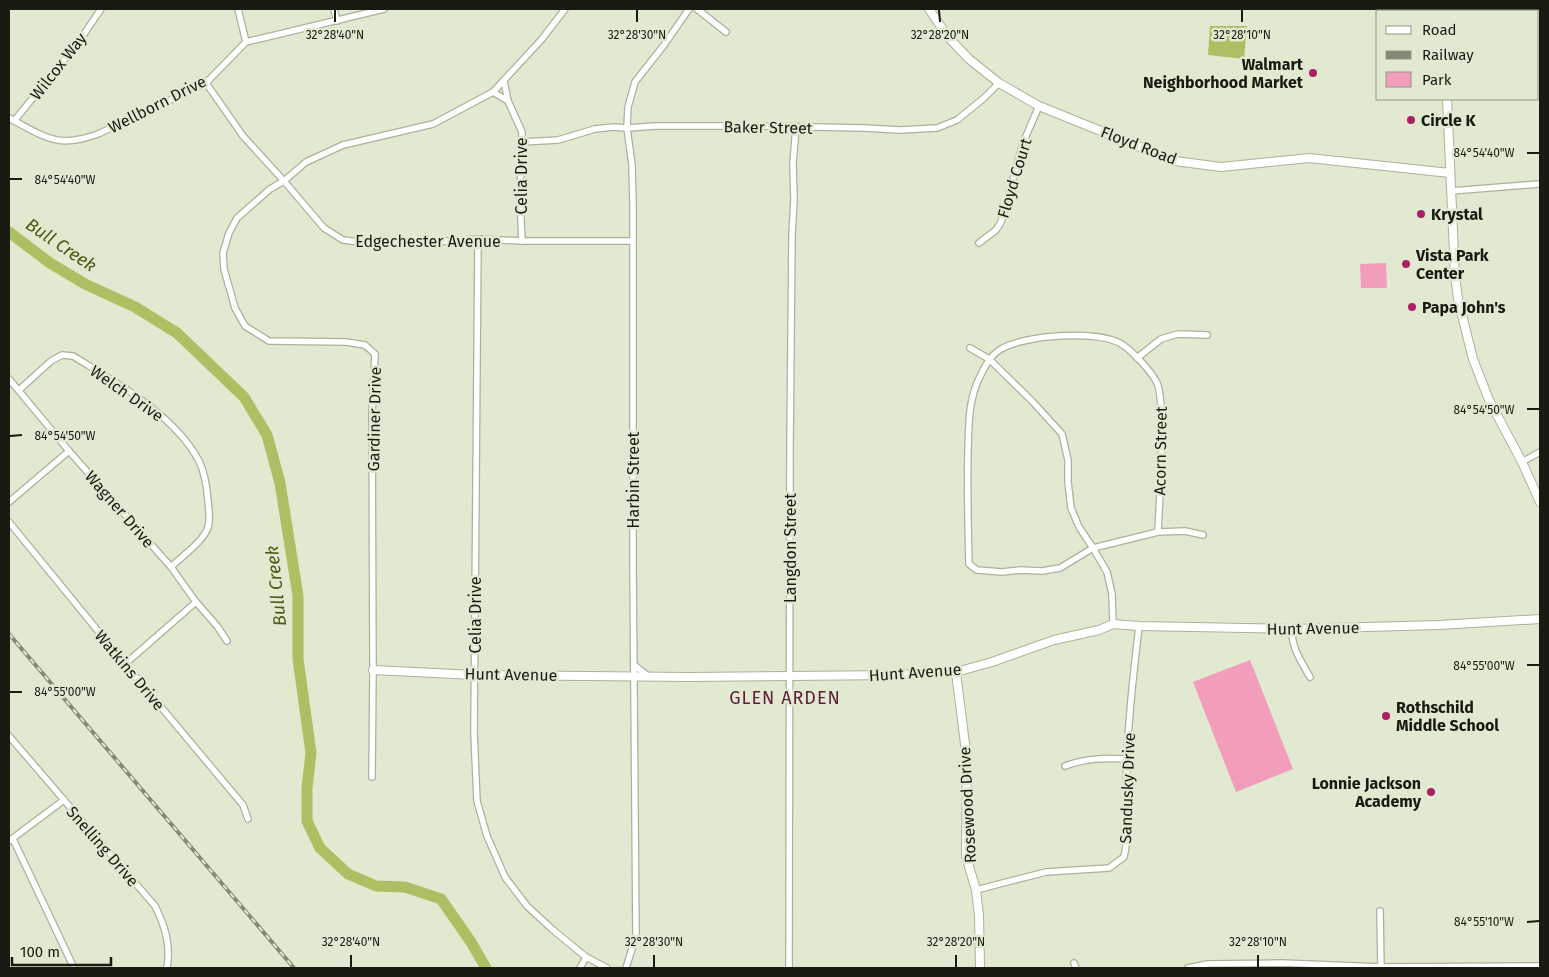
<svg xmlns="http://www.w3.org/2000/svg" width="1549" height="977" font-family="'Fira Sans',sans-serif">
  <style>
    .green { fill: #f29dbb }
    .water { fill: #aac062 }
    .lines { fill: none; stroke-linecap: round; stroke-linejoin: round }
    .river { stroke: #aac062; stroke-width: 11 }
    .street-casing { stroke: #abb29a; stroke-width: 8 }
    .secondary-casing { stroke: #abb29a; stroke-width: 10 }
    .street { stroke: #fff; stroke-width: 5.5 }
    .secondary { stroke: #fff; stroke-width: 8 }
    .rail-casing { stroke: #848977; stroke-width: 4 }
    .rail { stroke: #e1e9d0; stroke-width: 2; stroke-dasharray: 5.5; stroke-linecap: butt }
    .ticks { fill: none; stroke: #191b12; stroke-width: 2 }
    .poi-dot { fill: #aa2062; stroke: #e1e9d0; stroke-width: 2 }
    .labels { text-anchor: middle; stroke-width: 5; stroke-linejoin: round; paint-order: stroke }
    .poi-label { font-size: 16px; font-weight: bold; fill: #191b12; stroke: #e1e9d0; text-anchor: start }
    .street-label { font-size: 16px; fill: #191b12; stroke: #e1e9d0 }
    .water-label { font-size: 18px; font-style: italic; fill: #4d5b17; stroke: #e1e9d0 }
    .neighbourhood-label { font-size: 18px; letter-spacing: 1px; fill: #5d1c38; stroke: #e1e9d0 }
    .ticks-label { font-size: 12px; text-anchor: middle; fill: #191b12; stroke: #e1e9d0; stroke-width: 5; stroke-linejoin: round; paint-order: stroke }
  </style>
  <rect width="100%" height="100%" fill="#e1e9d0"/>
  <g class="green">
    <polygon points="1386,263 1387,288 1361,288 1360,264"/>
    <polygon points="1250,660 1293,769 1236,792 1193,682"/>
  </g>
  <polygon class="water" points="1210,26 1247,26 1244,59 1208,55"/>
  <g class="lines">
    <polyline class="river" points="9,232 50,263 85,284 135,307 177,333 244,397 267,435 280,483 298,596 298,659 311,753 307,788 307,821 320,848 348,874 376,886 405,887 441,899 471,942 486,968"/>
    <defs>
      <g id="street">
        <polyline points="238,9 246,42"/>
        <polyline points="334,9 337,21"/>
        <polyline points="697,9 726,32"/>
        <polyline points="504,81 508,101"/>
        <polyline points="206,83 243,136 284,181 324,228 343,240 368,243 418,243 478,239 522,241 633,241"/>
        <polyline points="493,92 508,101 522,132 520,200 522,241"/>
        <path d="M9 118C45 137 57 149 98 134L206 83 246 42 384 9"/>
        <polyline points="14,121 78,43 101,9"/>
        <polyline points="522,142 558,140 595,129 613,127 627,128 655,126 757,126 864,128 900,130 937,128 957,120 984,98 999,83"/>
        <polyline points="1451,191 1540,184"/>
        <polyline points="478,239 474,732 477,801 487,836 505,877 527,906 553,930 586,957 607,968"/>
        <polyline points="979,243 996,230 1001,222 1023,143 1039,106"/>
        <polyline points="970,348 989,359 1032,401 1062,434 1068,460 1068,482 1071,508 1079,527 1093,548 1107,572 1112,594 1113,624"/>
        <polyline points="1137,358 1161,339 1178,334 1207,335"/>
        <polyline points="9,379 69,451 171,567 196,602 217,626 227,641"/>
        <path d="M19 390 51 361 62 355 73 356C115 382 175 415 199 461 205 473 207 488 208 501 209 511 211 523 206 532 198 546 182 556 171 567"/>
        <polyline points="1522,462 1540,452"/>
        <polyline points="9,502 69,451"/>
        <polyline points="9,522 125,664 243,805 248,819"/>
        <path d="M1158 532C1159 506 1167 397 1156 381 1150 370 1133 352 1123 345 1100 329 1024 335 1001 349 989 356 983 370 977 383 968 406 969 426 968 450 967 488 968 526 969 564L977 570 1002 572 1020 570 1042 571 1060 568 1093 548 1158 532 1185 531 1203 535"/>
        <path d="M1292 629C1291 647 1301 661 1310 677"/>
        <polyline points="125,664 196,602"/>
        <polyline points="634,665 648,676"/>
        <path d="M9 736 155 906C165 926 171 945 167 968"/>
        <path d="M1065 766C1086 758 1105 758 1127 759"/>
        <polyline points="372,777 373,670 372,414 375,354 365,345 346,342 269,341 245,326 235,308 224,269 223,253 229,233 237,218 270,189 284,181 306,162 343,145 433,124 493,92 542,39 565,9"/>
        <polyline points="13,839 74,968"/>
        <polyline points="9,841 64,800"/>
        <path d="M976 890 1046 872 1109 868 1124 857C1131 825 1125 793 1127 761 1128 716 1134 671 1139 626"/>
        <polyline points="1380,911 1381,968"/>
        <polyline points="1074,963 1076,968"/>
        <polyline points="580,968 586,957"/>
        <polyline points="626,968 636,936 633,563 633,203 632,165 627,128 628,107 635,82 664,45 689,9"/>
        <polyline points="789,968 790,442 792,235 794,200 793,163 796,127"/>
        <polyline points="1188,968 1207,964 1282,963 1381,967 1540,966"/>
      </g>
      <g id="secondary">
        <polyline points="929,9 948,37 969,59 999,83 1039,106 1175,161 1221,167 1309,158 1450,173"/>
        <polyline points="1442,9 1442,11"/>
        <polyline points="1447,99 1455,275 1458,299 1473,359 1489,400 1522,462 1540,502"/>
        <polyline points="373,670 475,675 689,677 899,675 956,672 992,662 1054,640 1099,630 1113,624 1139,626 1292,629 1439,625 1540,619"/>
        <polyline points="956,672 967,760 966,856 976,890 979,915 980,968"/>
      </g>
    </defs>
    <use href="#street" class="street-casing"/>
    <use href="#secondary" class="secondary-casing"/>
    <use href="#street" class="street"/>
    <use href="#secondary" class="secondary"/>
    <defs>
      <polyline id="rail" points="9,634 294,968"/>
    </defs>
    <use href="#rail" class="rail-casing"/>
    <use href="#rail" class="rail"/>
  </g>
  <path class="ticks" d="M335 10V22M637 10V22M939 10 940 22M1242 10V22M1527 153H1539M10 179H22M1527 409H1539M10 436 22 435M1527 665H1539M10 692H22M1527 922 1539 921M351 955V967M654 955V967M956 955V967M1258 955V967"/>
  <g class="poi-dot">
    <circle cx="1313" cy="73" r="5"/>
    <circle cx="1411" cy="120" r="5"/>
    <circle cx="1421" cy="214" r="5"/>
    <circle cx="1406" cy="264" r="5"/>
    <circle cx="1412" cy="307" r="5"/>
    <circle cx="1386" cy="716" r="5"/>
    <circle cx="1431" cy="792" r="5"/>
  </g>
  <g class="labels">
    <g class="poi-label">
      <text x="1303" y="70" text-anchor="end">Walmart<tspan x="1303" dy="18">Neighborhood Market</tspan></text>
      <text x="1421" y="126">Circle K</text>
      <text x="1431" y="220">Krystal</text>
      <text x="1416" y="261">Vista Park<tspan x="1416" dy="18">Center</tspan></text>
      <text x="1422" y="313">Papa John's</text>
      <text x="1396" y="713">Rothschild<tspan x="1396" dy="18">Middle School</tspan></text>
      <text x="1421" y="789" text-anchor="end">Lonnie Jackson<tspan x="1421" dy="18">Academy</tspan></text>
    </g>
    <g class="street-label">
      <text transform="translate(58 66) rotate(-52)" y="6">Wilcox Way</text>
      <text transform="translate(157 104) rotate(-27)" y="6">Wellborn Drive</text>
      <text transform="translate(768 127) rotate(1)" y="6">Baker Street</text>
      <text transform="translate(1139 145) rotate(21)" y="6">Floyd Road</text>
      <text transform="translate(521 176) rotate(-90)" y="6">Celia Drive</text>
      <text transform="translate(1014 178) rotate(-73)" y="6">Floyd Court</text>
      <text x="428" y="247">Edgechester Avenue</text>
      <text transform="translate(127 393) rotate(35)" y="6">Welch Drive</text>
      <text transform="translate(374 419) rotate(-89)" y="6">Gardiner Drive</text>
      <text transform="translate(1160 451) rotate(-89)" y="6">Acorn Street</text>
      <text transform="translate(633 480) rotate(-90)" y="6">Harbin Street</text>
      <text transform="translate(120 509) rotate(49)" y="6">Wagner Drive</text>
      <text transform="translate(790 548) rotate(-90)" y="6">Langdon Street</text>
      <text transform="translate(475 615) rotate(-90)" y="6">Celia Drive</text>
      <text transform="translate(1313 628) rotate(-1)" y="6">Hunt Avenue</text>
      <text transform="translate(130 670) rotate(50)" y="6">Watkins Drive</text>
      <text transform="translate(915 672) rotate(-4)" y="6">Hunt Avenue</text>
      <text transform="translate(511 674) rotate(1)" y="6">Hunt Avenue</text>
      <text transform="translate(1127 788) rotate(-88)" y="6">Sandusky Drive</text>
      <text transform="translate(967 805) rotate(-93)" y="6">Rosewood Drive</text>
      <text transform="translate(103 846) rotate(49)" y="6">Snelling Drive</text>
    </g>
    <g class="water-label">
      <text transform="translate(61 245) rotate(34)" y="6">Bull Creek</text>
      <text transform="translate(276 586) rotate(-96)" y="6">Bull Creek</text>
    </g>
    <g class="neighbourhood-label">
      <text x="785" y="704">GLEN ARDEN</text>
    </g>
  </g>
  <g class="ticks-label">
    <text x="335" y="39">32°28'40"N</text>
    <text x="637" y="39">32°28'30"N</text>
    <text x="940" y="39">32°28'20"N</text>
    <text x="1242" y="39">32°28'10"N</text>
    <text x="1484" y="157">84°54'40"W</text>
    <text x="65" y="184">84°54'40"W</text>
    <text x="1484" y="414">84°54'50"W</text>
    <text x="65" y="440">84°54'50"W</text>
    <text x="1484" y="670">84°55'00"W</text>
    <text x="65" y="696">84°55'00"W</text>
    <text x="1484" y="926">84°55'10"W</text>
    <text x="351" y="946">32°28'40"N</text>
    <text x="654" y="946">32°28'30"N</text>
    <text x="956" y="946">32°28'20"N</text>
    <text x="1258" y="946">32°28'10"N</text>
  </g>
  <rect width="1549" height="977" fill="none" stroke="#191b12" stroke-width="20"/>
  <rect x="1376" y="10" width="162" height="90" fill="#e1e9d0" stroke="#919784"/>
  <rect x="1386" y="26" width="25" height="8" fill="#ffffff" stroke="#919784"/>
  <text x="1422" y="35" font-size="15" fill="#191b12">Road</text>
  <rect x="1386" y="51" width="25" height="8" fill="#848977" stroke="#919784"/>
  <text x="1422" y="60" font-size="15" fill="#191b12">Railway</text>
  <rect x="1386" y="72" width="25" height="15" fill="#f29dbb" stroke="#919784"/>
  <text x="1422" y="85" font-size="15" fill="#191b12">Park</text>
  <path d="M12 957v8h99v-8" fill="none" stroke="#191b12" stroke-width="2.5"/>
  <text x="20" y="957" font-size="15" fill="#191b12" stroke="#e1e9d0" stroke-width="4" paint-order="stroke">100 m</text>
</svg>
